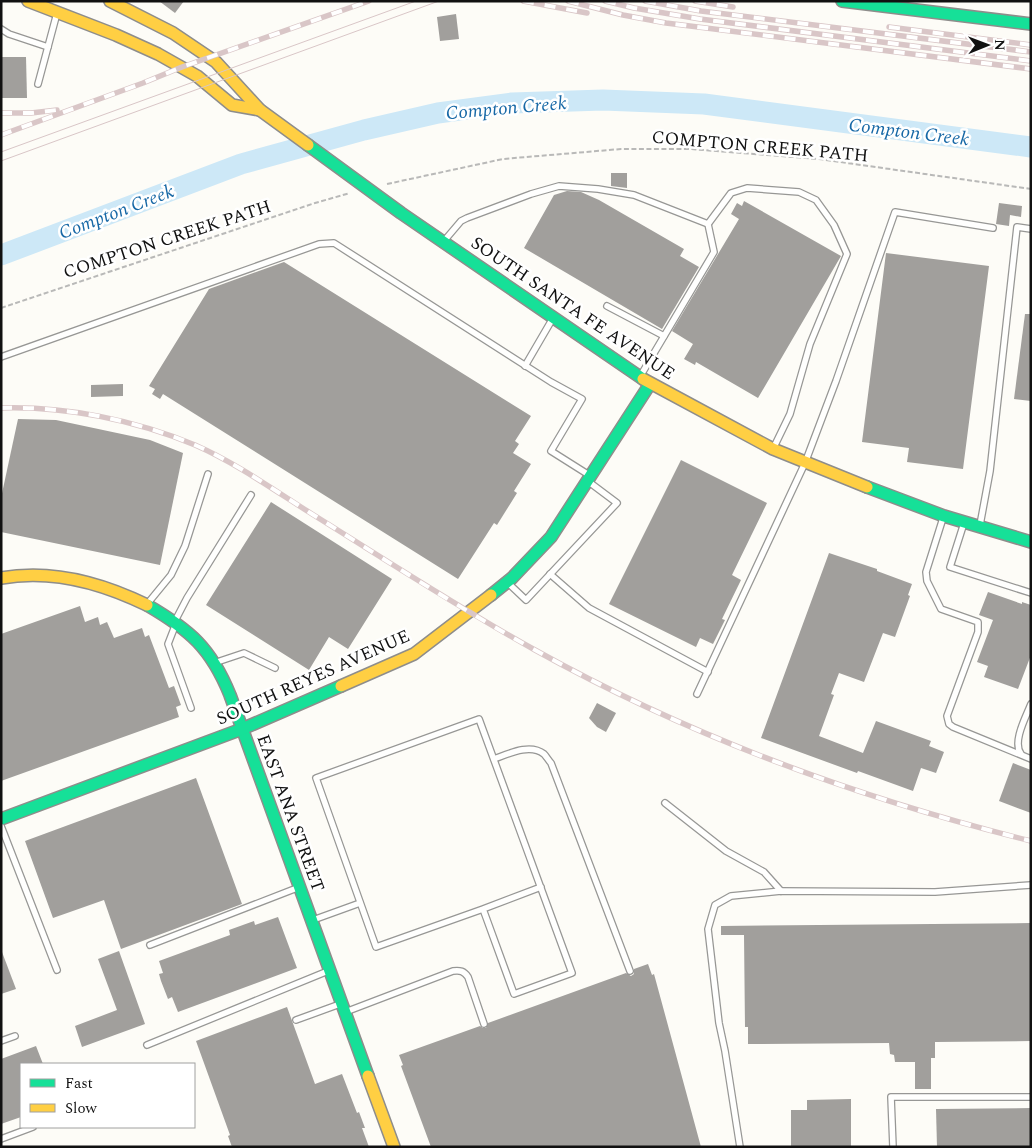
<svg xmlns="http://www.w3.org/2000/svg" width="1032" height="1148" font-family="Spectral,serif">
  <style>
    .lines { fill: none; stroke-linecap: round; stroke-linejoin: round }
    .river { stroke: #cde8f7; stroke-width: 21 }
    .building { fill: #a19f9c }
    .lane-casing { stroke: #979795; stroke-width: 8 }
    .fast-casing { stroke: #8e8d8b; stroke-width: 14 }
    .slow-casing { stroke: #8e8d8b; stroke-width: 14 }
    .path { stroke: #b9b9b8; stroke-width: 2; stroke-dasharray: 5 2.5; stroke-linecap: butt }
    .lane { stroke: #fffffe; stroke-width: 5.5 }
    .fast { stroke: #16e098; stroke-width: 11 }
    .slow { stroke: #ffcf43; stroke-width: 11 }
    .tram { stroke: #d9c6c7; stroke-width: 1 }
    .rail-casing { stroke: #d9c6c7; stroke-width: 5.5 }
    .rail { stroke: #fff; stroke-width: 4; stroke-dasharray: 11; stroke-linecap: butt }
    .labels { text-anchor: middle; stroke-width: 5; stroke-linejoin: round; paint-order: stroke }
    .street-label { font-size: 18px; fill: #111; stroke: #fff }
    .water-label { font-size: 19px; font-style: italic; fill: #1768a6; stroke: #fff }
  </style>
  <rect width="100%" height="100%" fill="#fdfcf7"/>
  <g class="lines">
    <polyline class="river" points="1,255 241,164 364,130 438,113 512,103 603,100 704,104 1031,147"/>
  </g>
  <g class="building">
    <polygon points="159,1 184,1 175,13"/>
    <polygon points="456,14 459,39 440,41 437,17"/>
    <polygon points="1,57 26,57 27,98 1,98"/>
    <polygon points="611,173 627,173 627,188 611,186"/>
    <polygon points="567,191 581,192 599,200 684,249 680,256 699,267 662,329 524,248 554,195"/>
    <polygon points="744,201 841,256 758,398 696,362 695,365 684,359 693,344 672,331 739,219 731,214 737,203 742,206"/>
    <polygon points="999,203 1022,206 1021,217 1010,215 1009,226 996,224"/>
    <polygon points="886,253 989,266 963,469 907,462 909,448 862,442"/>
    <polygon points="284,262 531,416 515,441 519,444 513,453 531,464 514,491 517,493 497,525 494,523 458,579 163,394 160,399 152,394 155,389 149,386 209,289"/>
    <polygon points="1025,314 1031,314 1031,401 1014,399"/>
    <polygon points="123,384 123,396 91,397 91,385"/>
    <polygon points="18,419 56,420 150,440 183,453 160,565 1,532 1,498"/>
    <polygon points="681,460 767,503 732,575 741,580 722,619 725,620 713,644 700,638 696,647 609,604"/>
    <polygon points="271,502 392,579 348,649 329,637 309,670 206,605"/>
    <polygon points="829,553 877,569 877,571 912,584 908,595 910,596 895,637 883,633 864,682 839,673 831,694 834,695 819,736 863,753 876,721 931,741 929,746 944,752 936,773 921,768 913,791 858,771 857,773 761,738"/>
    <polygon points="988,592 1022,604 1022,602 1031,605 1031,655 1018,689 984,677 988,666 977,662 993,620 979,615"/>
    <polygon points="80,606 85,622 98,617 100,625 107,622 114,638 142,628 145,637 149,635 169,688 174,686 181,705 176,707 179,717 1,781 1,634"/>
    <polygon points="597,703 616,713 606,732 597,727 589,718"/>
    <polygon points="1013,763 1031,770 1031,813 999,801"/>
    <polygon points="196,778 242,904 121,949 104,900 53,918 25,841"/>
    <polygon points="278,917 297,968 178,1012 172,997 168,999 161,981 159,974 163,973 159,961 230,935 229,930 254,921 255,925"/>
    <polygon points="1031,923 1031,1041 935,1042 935,1058 931,1058 931,1089 915,1089 915,1062 895,1062 894,1055 890,1054 889,1043 748,1044 748,1027 745,1027 744,935 721,935 721,926"/>
    <polygon points="119,951 145,1024 82,1047 75,1026 117,1010 98,959"/>
    <polygon points="2,952 16,989 1,994 1,953"/>
    <polygon points="648,964 652,975 654,974 701,1147 431,1147 401,1066 403,1065 399,1055 480,1026 483,1028 486,1028 488,1023 626,973 631,976 634,974 634,969"/>
    <polygon points="287,1007 315,1084 342,1074 357,1113 359,1112 365,1128 362,1128 369,1147 232,1147 228,1136 230,1135 196,1041"/>
    <polygon points="36,1046 43,1064 21,1064 21,1117 1,1124 1,1059"/>
    <polygon points="851,1099 851,1147 791,1147 791,1110 807,1110 807,1100"/>
    <polygon points="1031,1108 1031,1147 937,1147 936,1109"/>
  </g>
  <g class="lines">
    <defs>
      <g id="lane">
        <polyline points="1,29 9,34 48,47"/>
        <polyline points="38,84 57,13"/>
        <polyline points="708,224 731,193 747,188 799,192 816,200 834,225 847,254 810,344 790,414 774,447"/>
        <polyline points="444,241 461,221 467,218 531,194 559,186 598,189 634,195 708,224 714,252 641,375"/>
        <polyline points="607,306 664,336"/>
        <polyline points="1,357 319,244 334,243 551,382 582,399 551,451 589,475"/>
        <polyline points="525,366 553,318"/>
        <polyline points="943,518 926,572 927,581 941,609 978,622 978,632 947,716 949,724 953,727 1031,759"/>
        <polyline points="964,523 950,567 1031,593"/>
        <polyline points="980,525 990,471 1017,227 1031,229"/>
        <polyline points="550,574 589,608 708,672"/>
        <polyline points="508,583 526,600 617,503 589,482"/>
        <polyline points="148,603 171,575 185,546 208,474"/>
        <polyline points="175,621 187,598 251,495"/>
        <polyline points="175,626 168,644 191,708"/>
        <polyline points="217,662 244,653 275,668"/>
        <polyline points="697,694 805,463 836,381 895,212 993,228"/>
        <path d="M1021 754C1012 742 1026 717 1031 704"/>
        <path d="M494 759C508 754 530 743 544 754 546 756 549 761 551 763L630 971"/>
        <polyline points="665,803 726,851 764,872 781,891"/>
        <polyline points="1,826 57,970"/>
        <polyline points="483,909 376,947 316,778 479,719 572,973 514,994 483,909 541,887"/>
        <polyline points="313,920 360,903"/>
        <polyline points="150,945 297,888"/>
        <path d="M348 1011 453 971C460 970 464 971 468 977L484 1024"/>
        <polyline points="296,1020 340,1004"/>
        <polyline points="1,1041 15,1036"/>
        <polyline points="147,1045 328,971"/>
        <polyline points="1,1139 33,1127"/>
        <polyline points="740,1147 725,1051 719,1023 708,929 715,905 731,896 781,891 935,892 1031,885"/>
        <polyline points="893,1147 891,1097 1031,1097"/>
      </g>
      <g id="fast">
        <polyline points="842,1 1031,24"/>
        <polyline points="308,145 401,213 643,379"/>
        <polyline points="867,487 944,516 1031,542"/>
        <polyline points="491,595 512,578 551,537 650,384"/>
        <path d="M147 605C190 630 211 648 230 695L368 1076"/>
        <polyline points="1,819 242,729 341,686"/>
      </g>
      <g id="slow">
        <polyline points="28,1 116,35 158,54 197,76 232,105 260,110"/>
        <polyline points="110,1 173,33 216,62 260,110 308,145"/>
        <polyline points="643,379 773,449 867,487"/>
        <path d="M1 578C50 569 102 583 147 605"/>
        <polyline points="341,686 414,654 491,595"/>
        <polyline points="368,1076 394,1147"/>
      </g>
    </defs>
    <use href="#lane" class="lane-casing"/>
    <use href="#fast" class="fast-casing"/>
    <use href="#slow" class="slow-casing"/>
    <g class="path">
      <polyline points="387,184 503,159 621,149 690,149 819,159 1031,189"/>
      <polyline points="1,308 315,203 350,193"/>
    </g>
    <use href="#lane" class="lane"/>
    <use href="#fast" class="fast"/>
    <use href="#slow" class="slow"/>
    <g class="tram">
      <polyline points="1,152 416,1"/>
      <polyline points="1,161 439,1"/>
    </g>
    <defs>
      <g id="rail">
        <polyline points="523,1 587,13"/>
        <polyline points="568,1 623,15 666,23 1031,69"/>
        <polyline points="605,1 634,8 700,19 1031,61"/>
        <polyline points="645,1 701,11 1031,52"/>
        <polyline points="695,1 733,7"/>
        <polyline points="889,27 1031,45"/>
        <polyline points="1,113 31,113 57,110"/>
        <polyline points="1,135 143,83 182,67 369,1"/>
        <path d="M1 408C66 406 135 420 195 445 236 463 274 490 312 514 386 560 459 608 535 650 691 737 858 798 1031 841"/>
      </g>
    </defs>
    <use href="#rail" class="rail-casing"/>
    <use href="#rail" class="rail"/>
  </g>
  <g class="labels">
    <g class="street-label">
      <text transform="translate(760 146) rotate(5)" y="6">COMPTON CREEK PATH</text>
      <text transform="translate(167 239) rotate(-18)" y="6">COMPTON CREEK PATH</text>
      <text transform="translate(573 308) rotate(34)" y="6">SOUTH SANTA FE AVENUE</text>
      <text transform="translate(313 677) rotate(-24)" y="6">SOUTH REYES AVENUE</text>
      <text transform="translate(291 813) rotate(70)" y="6">EAST ANA STREET</text>
    </g>
    <g class="water-label">
      <text transform="translate(506 107) rotate(-5)" y="7">Compton Creek</text>
      <text transform="translate(909 131) rotate(7)" y="7">Compton Creek</text>
      <text transform="translate(116 211) rotate(-21)" y="7">Compton Creek</text>
    </g>
  </g>
  <rect width="1032" height="1148" fill="none" stroke="#111111" stroke-width="5"/>
  <rect x="20" y="1063" width="175" height="65" fill="#ffffff" stroke="#a0a0a0"/>
  <rect x="30" y="1079" width="25" height="8" fill="#16e098" stroke="#a0a0a0"/>
  <text x="65" y="1088" font-size="15" fill="#111111">Fast</text>
  <rect x="30" y="1104" width="25" height="8" fill="#ffcf43" stroke="#a0a0a0"/>
  <text x="65" y="1113" font-size="15" fill="#111111">Slow</text>
  <g transform="translate(987 45) rotate(89)" stroke="#ffffff" stroke-width="4" paint-order="stroke">
  <path d="M0-4L9 19L0 12L-9 19Z" fill="#111111"/>
  <text y="-8" font-size="14" font-weight="bold" text-anchor="middle" fill="#111111">N</text>
  </g>
</svg>
